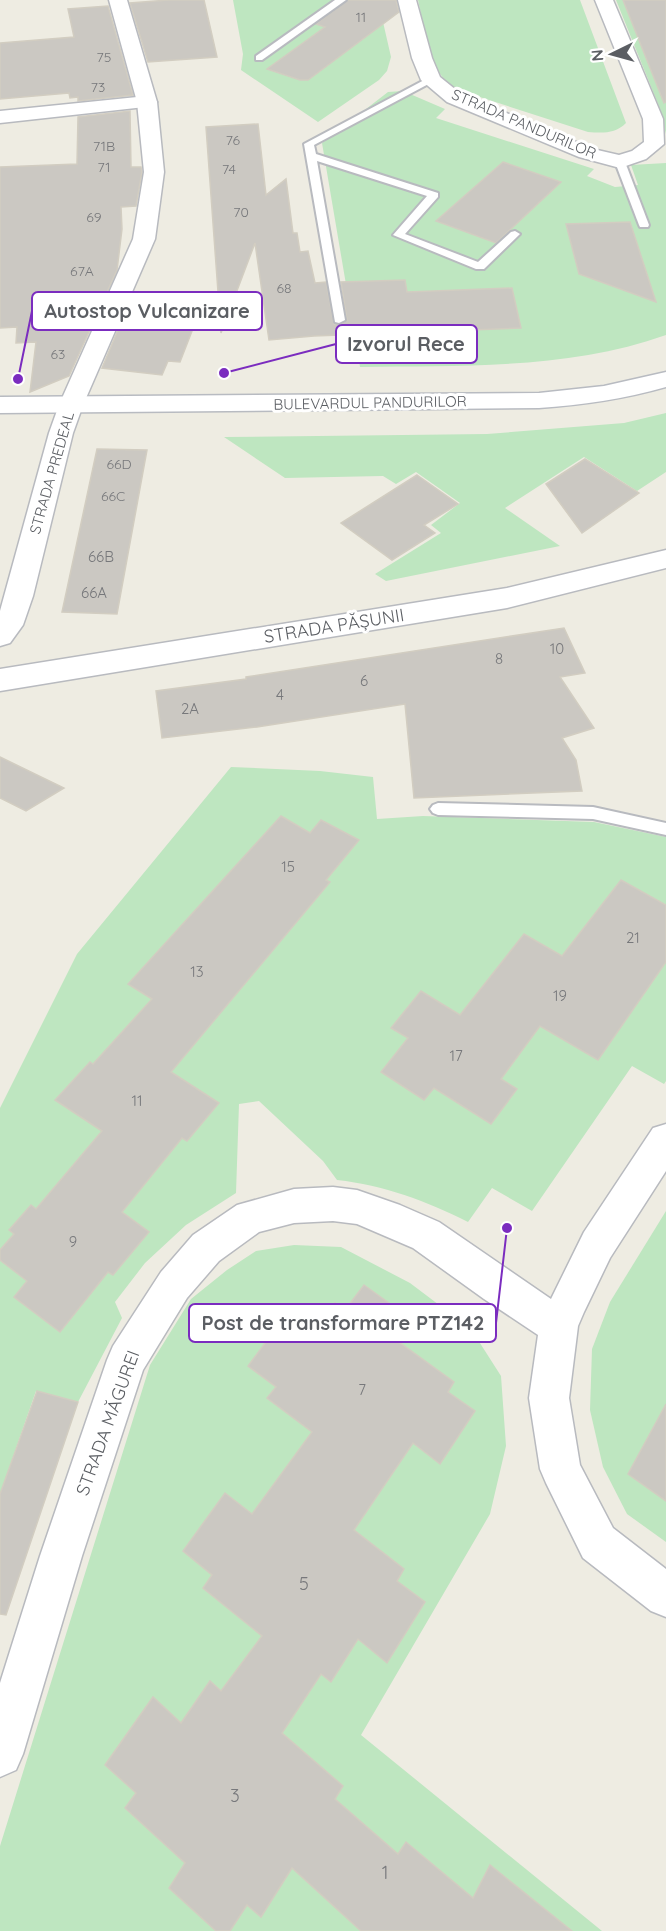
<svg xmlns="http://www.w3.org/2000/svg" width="666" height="1931" font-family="Quicksand,sans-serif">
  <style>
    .green { fill: #bee6c0 }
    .building { fill: #cbc8c2; stroke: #d2cdc1; stroke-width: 1.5 }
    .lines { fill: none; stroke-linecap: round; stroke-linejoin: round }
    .service-casing { stroke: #b8babf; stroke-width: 4 }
    .minor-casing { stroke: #b8babf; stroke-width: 3 }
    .tertiary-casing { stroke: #b8babf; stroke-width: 3 }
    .secondary-casing { stroke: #b8bbc1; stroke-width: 3 }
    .service { fill: #fff; fill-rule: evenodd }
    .minor { fill: #fff; fill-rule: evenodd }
    .tertiary { fill: #fff; fill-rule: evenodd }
    .secondary { fill: #fff; fill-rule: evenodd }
    .labels { text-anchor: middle; stroke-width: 6; stroke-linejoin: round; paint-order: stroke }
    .far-number-label { font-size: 14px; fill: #77787b }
    .far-street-label { font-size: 15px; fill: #5b5e63; stroke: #fff }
    .number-label { font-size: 15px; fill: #77787b }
    .street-label { font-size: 18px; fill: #5b5e63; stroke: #fff }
    .near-number-label { font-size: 18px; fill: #77787b }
    .leader { fill: none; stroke: #7b2cbf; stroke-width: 2 }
    .callout-dot { fill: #7b2cbf; stroke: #fff; stroke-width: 2 }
    .callout { fill: #fff; stroke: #7b2cbf; stroke-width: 2 }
    .callout-label { font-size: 20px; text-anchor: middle; font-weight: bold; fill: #5b5e63 }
  </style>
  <rect width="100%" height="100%" fill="#eeece2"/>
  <g class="green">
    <polygon points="233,0 378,0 391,57 387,71 379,80 318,122 241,70 243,54"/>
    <path d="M418 0H580L626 123C615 134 603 133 588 132L458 90C425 70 426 35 418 0Z"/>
    <polygon points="616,0 666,0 666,134 658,104"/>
    <path d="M403 91 445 109 436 118 594 169 587 176 615 187 638 185 631 165 666 163V335C569 370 461 365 360 367L322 143 388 92Z"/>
    <polygon points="666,413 666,472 637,491 584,457 505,508 560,546 386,581 375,574 441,533 431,525 460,503 416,472 396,484 383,476 285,478 224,437 487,434 624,423"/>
    <path d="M231 767 320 771 373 777 377 819 423 816 594 822 666 837V1081L664 1084 632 1066 532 1211 492 1188 468 1222C426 1201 384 1185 337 1180L323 1161 259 1101 239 1104 236 1193 186 1225 145 1263 115 1302 122 1318 78 1402 36 1391 0 1494V1108L77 954Z"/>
    <polygon points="666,1211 666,1542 627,1514 603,1467 590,1410 592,1349 610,1302"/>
    <polygon points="294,1245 341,1247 410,1283 471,1329 501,1376 506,1446 490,1514 361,1735 602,1931 0,1931 0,1846 150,1365 191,1299 227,1270 256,1251"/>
  </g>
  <g class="building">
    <polygon points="168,0 204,0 217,57 148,62 130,3"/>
    <polygon points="348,0 396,0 399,12 308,80 300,80 267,69 325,27 316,24"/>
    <polygon points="623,0 666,0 666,102 664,103"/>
    <polygon points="108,6 133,95 78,101 78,97 70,98 69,93 0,99 0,43 74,37 68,9"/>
    <polygon points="130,111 131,167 141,167 142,172 136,206 121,207 122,229 117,270 69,376 30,392 36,342 16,343 17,327 0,328 0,167 77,164 78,117"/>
    <polygon points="258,124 266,195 286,179 293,233 297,233 300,252 308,251 315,283 326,282 334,324 340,325 347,320 341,282 405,280 407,292 512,288 521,328 314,336 269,340 255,243 221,333 206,127"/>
    <polygon points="503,162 561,182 496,243 436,221"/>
    <polygon points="630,222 656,302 579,274 566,224"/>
    <polygon points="123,318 194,326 180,362 168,361 162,375 102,368"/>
    <polygon points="97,449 147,450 117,614 62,612"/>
    <polygon points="585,459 639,493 582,533 546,484"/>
    <polygon points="417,475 458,504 424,525 435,533 392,560 341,523"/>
    <polygon points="564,628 585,673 560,677 594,728 562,738 576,760 582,791 414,798 405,704 257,727 162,738 156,691 246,679 246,677"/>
    <polygon points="0,757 64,788 26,811 0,798"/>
    <polygon points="281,816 310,833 321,820 359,840 326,880 330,882 171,1072 219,1103 187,1141 182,1138 122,1212 149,1232 113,1275 108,1272 60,1332 14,1297 27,1281 0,1260 0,1250 14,1234 9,1230 31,1205 36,1209 102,1131 55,1100 90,1062 93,1064 152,999 128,984"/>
    <polygon points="621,880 666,905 666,962 598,1060 540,1026 501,1079 517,1089 491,1124 434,1088 424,1100 381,1072 408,1038 391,1028 421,991 460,1015 524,934 562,956"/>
    <polygon points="364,1285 414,1321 399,1342 454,1382 448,1392 475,1411 440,1464 413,1443 354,1530 404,1569 397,1581 425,1602 387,1663 358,1639 331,1682 321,1674 282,1733 343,1786 335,1799 398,1854 406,1842 473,1898 490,1865 572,1931 361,1931 292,1868 261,1917 247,1905 230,1931 216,1931 169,1888 185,1863 125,1808 136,1793 105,1765 153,1697 181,1723 210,1681 221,1691 262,1636 203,1588 212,1575 183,1551 225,1493 252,1514 312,1432 267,1398 276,1387 248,1366 286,1315 312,1335 335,1303 345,1310"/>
    <polygon points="37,1391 78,1402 6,1615 0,1614 0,1494"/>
    <polygon points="666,1404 666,1501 628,1474"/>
  </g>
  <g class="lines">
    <defs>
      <g id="service">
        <polygon points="335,0 346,0 262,60 256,60 256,56"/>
        <polygon points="428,78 436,80 314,145 316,154 438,193 438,197 405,234 478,262 511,232 515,231 520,234 484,269 476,269 393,235 427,196 317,161 345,320 339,323 335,322 304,144"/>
        <polygon points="620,159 625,162 649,225 648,227 640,227 639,225 615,162"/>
        <polygon points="438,803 593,807 666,823 666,835 593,819 438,815 433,813 430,809 433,805"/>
      </g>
      <g id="minor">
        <polygon points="398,0 416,0 432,58 440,77 461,94 593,149 619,155 632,151 644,142 643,119 595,0 613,0 663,119 664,144 646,159 620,168 579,157 447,102 421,80 412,58"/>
        <polygon points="147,96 154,98 157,102 154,106 0,123 0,111"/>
        <polygon points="666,550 666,568 507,608 0,691 0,669 507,588"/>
        <polygon points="666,1124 666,1171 610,1258 584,1312 578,1326 569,1398 580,1465 613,1528 666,1569 666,1617 651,1611 583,1558 546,1483 540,1469 529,1398 538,1335 484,1299 413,1248 357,1224 333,1221 294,1223 259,1232 219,1261 187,1298 143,1370 82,1556 23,1754 16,1770 0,1777 0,1683 40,1556 107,1360 113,1346 161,1272 193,1235 237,1205 294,1189 333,1187 357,1190 400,1205 439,1222 551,1299 584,1232 653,1128"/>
      </g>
      <polygon id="tertiary" points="109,0 127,0 157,102 164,172 155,239 83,405 73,433 33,596 23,625 10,643 0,646 0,611 49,433 59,405 133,239 144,172 137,102"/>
      <path id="secondary" d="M666 372V387C624 399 582 405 539 408L0 413V397L539 393 604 386Z"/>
    </defs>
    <use href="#service" class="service-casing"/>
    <use href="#minor" class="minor-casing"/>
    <use href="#tertiary" class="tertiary-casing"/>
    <use href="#secondary" class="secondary-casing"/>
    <use href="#service" class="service"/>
    <use href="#minor" class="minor"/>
    <use href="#tertiary" class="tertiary"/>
    <use href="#secondary" class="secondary"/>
  </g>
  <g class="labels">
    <g class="far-number-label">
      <text x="361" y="22">11</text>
      <text x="104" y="62">75</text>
      <text x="98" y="92">73</text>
      <text x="233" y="145">76</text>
      <text x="104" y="151">71B</text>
      <text x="104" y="172">71</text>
      <text x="229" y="174">74</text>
      <text x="241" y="217">70</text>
      <text x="94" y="222">69</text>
      <text x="82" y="276">67A</text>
      <text x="284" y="293">68</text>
      <text x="58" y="359">63</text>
      <text x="119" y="469">66D</text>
      <text x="113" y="501">66C</text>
    </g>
    <g class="far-street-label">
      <text transform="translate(524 124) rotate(23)" y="5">STRADA PANDURILOR</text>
      <text transform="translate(370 403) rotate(-1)" y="5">BULEVARDUL PANDURILOR</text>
      <text transform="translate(52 473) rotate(-74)" y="5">STRADA PREDEAL</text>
    </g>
    <g class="number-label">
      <text x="101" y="562">66B</text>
      <text x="94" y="598">66A</text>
      <text x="557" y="654">10</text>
      <text x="499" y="664">8</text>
      <text x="364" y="686">6</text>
      <text x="280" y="700">4</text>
      <text x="190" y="714">2A</text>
      <text x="288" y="872">15</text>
      <text x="633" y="943">21</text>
      <text x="197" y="977">13</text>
      <text x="560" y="1001">19</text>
      <text x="456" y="1061">17</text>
      <text x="137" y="1106">11</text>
      <text x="73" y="1247">9</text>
      <text x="362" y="1395">7</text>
    </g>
    <g class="street-label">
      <text transform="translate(334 626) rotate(-9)" y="6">STRADA PĂȘUNII</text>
      <text transform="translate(108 1423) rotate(-70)" y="6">STRADA MĂGUREI</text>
    </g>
    <g class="near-number-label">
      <text x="304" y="1590">5</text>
      <text x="235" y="1802">3</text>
      <text x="385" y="1879">1</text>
    </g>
  </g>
  <path class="leader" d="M18 379L32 311M224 373L336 344M507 1228L496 1323"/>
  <g class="callout-dot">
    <circle cx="18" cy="379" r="6"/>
    <circle cx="224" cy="373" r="6"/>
    <circle cx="507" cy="1228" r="6"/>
  </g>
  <g class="callout">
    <rect x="32" y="292" width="230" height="38" rx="6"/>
    <rect x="336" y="325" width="141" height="38" rx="6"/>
    <rect x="189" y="1304" width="307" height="38" rx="6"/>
  </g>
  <g class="callout-label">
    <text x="147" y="318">Autostop Vulcanizare</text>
    <text x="406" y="351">Izvorul Rece</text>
    <text x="343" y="1330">Post de transformare PTZ142</text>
  </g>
  <g transform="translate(612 54) rotate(265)" stroke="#ffffff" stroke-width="4.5" paint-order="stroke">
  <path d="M0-4.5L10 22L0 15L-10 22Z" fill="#5b5e63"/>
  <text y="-9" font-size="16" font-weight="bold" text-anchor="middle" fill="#5b5e63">N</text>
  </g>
</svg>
